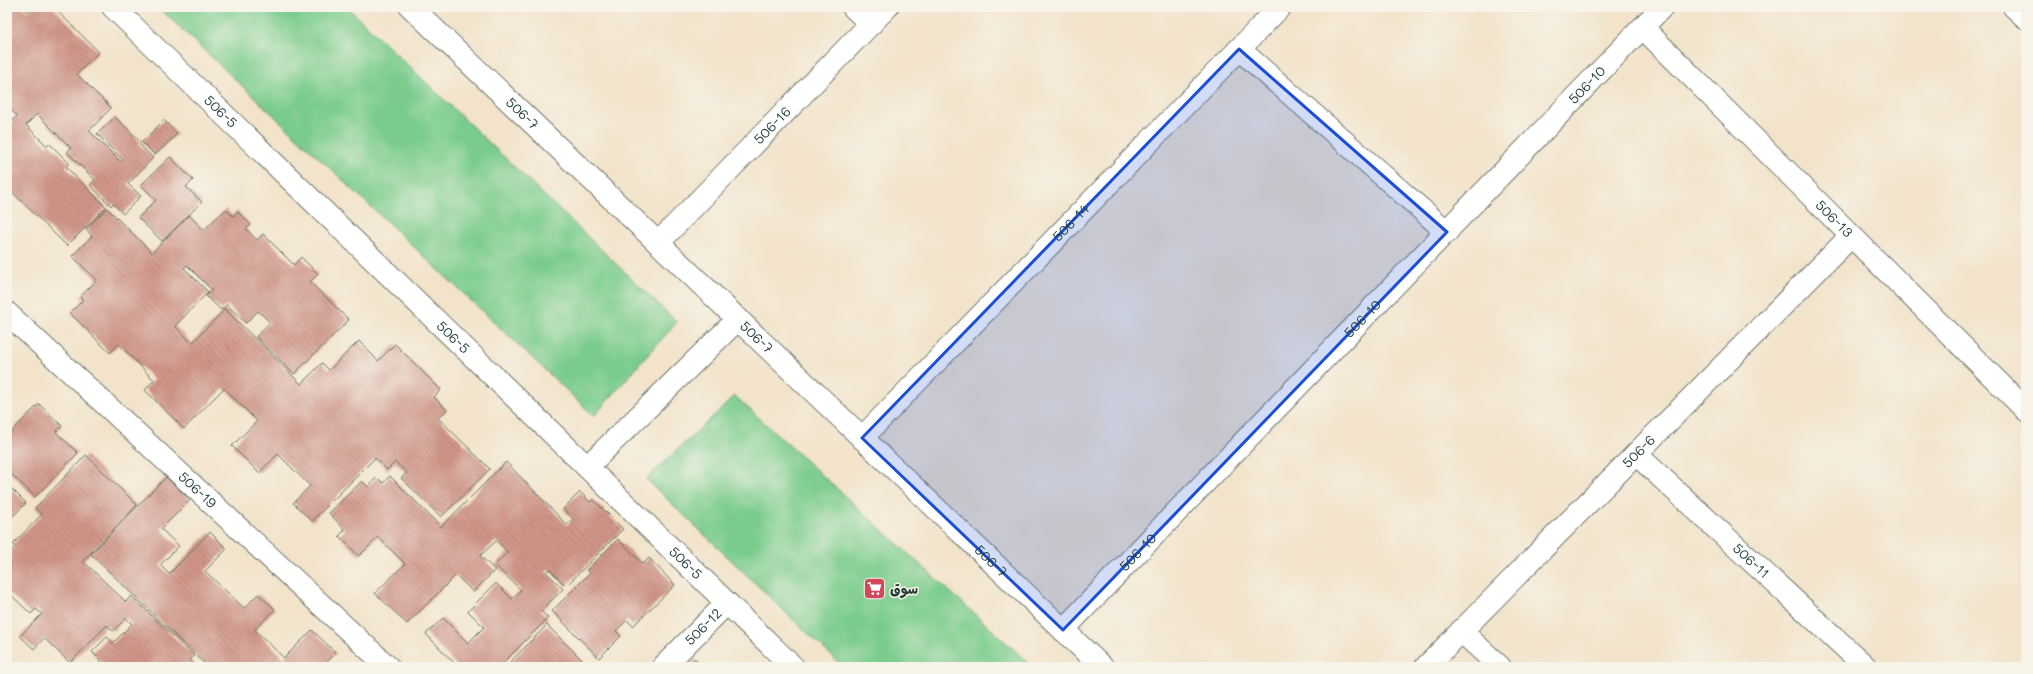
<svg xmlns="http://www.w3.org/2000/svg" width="2033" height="674" font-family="Mali,'Playpen Sans Arabic',sans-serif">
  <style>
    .green { fill: #7acc8d; stroke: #4c8460 }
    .building { fill: url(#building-back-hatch) }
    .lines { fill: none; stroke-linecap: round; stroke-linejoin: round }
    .street-casing { stroke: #697768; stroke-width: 24 }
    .street { stroke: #fff; stroke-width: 22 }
    .marked { fill: #1d4ed8; fill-opacity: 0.2; stroke: #1d4ed8; stroke-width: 3; stroke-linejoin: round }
    .labels { text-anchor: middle; stroke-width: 3; stroke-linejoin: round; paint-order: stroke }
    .street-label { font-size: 14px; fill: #1f3d34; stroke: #f7f3e8 }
    .poi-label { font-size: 14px; font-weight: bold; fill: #1f3d34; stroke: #f7f3e8; text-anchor: start }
  </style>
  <defs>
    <pattern id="building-back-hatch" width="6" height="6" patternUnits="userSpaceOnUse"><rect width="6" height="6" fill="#d19589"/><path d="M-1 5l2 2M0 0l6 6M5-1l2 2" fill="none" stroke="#a97b71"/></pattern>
  </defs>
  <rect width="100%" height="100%" fill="#f7f3e8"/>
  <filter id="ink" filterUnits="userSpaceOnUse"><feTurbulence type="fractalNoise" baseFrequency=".025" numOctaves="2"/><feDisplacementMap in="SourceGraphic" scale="8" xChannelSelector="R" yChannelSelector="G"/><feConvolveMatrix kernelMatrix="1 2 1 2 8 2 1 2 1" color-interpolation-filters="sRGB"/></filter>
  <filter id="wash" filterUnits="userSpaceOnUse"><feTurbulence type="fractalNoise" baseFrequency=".012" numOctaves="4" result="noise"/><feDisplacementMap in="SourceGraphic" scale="16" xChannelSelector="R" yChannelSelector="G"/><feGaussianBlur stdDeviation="0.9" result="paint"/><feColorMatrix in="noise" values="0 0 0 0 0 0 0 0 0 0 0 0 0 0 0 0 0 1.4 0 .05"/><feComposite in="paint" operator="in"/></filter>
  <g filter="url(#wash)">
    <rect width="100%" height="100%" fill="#f2e3ca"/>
    <g class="green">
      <polygon points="158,7 347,7 677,322 594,416"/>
      <polygon points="735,396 1033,667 843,667 646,479"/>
    </g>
    <g id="blocks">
      <g class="building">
        <polygon points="7,7 23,7 28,12 33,7 53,7 99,52 77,74 111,108 89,131 121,162 123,160 97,134 115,117 141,142 139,144 153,158 128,184 141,196 123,214 113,203 111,206 90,185 95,180 67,152 71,148 37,114 26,125 47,146 49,143 69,163 66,167 106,207 67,246 7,187 7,126 17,116 8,107 7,108"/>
        <polygon points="164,120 177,134 155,155 142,142"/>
        <polygon points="170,157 193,180 186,187 202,202 162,241 138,218 156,200 141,185"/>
        <polygon points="107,208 152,253 189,215 204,230 226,209 233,216 237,211 251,225 246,229 257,240 263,234 294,265 301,257 318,274 310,282 349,320 294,374 256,337 270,322 258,311 246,323 227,305 221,310 206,296 212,290 187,265 184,268 208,292 175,326 192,343 225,309 301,384 322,363 329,370 359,341 378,361 395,344 441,390 434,397 447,410 438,418 490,469 441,517 401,478 407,473 395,462 387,470 375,458 312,521 293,503 310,486 278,454 259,473 232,446 257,421 224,388 184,429 145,390 154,380 119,344 110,353 70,313 83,300 80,297 97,280 72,256 92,236 86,229"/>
        <polygon points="39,404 62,426 56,432 78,453 35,497 7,470 7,436"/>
        <polygon points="86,455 137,505 83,561 126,602 131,596 194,656 190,660 197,667 132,667 129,664 127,667 107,667 92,652 107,637 113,643 132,624 126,618 113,631 107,625 70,663 44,638 34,649 20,636 42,614 36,609 31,614 7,591 7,556 15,547 13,544 42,514 35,508"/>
        <polygon points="506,462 567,525 573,519 563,509 580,492 590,502 593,499 623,529 566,586 549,569 546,572 563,589 541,611 548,618 499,667 458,667 426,634 443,618 468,643 484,627 468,611 496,583 512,599 521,590 495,565 508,552 496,541 480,556 495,570 473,592 456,575 407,624 375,593 405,564 378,537 359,556 339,536 345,530 329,513 362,481 368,487 377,477 383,483 390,476 441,527"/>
        <polygon points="166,477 190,500 161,529 179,546 160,565 169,574 210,532 227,549 205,571 244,608 258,594 275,609 255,630 284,658 312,630 336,653 322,667 208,667 91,554"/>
        <polygon points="7,484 26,503 7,522"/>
        <polygon points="618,539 643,564 649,558 675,585 633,626 627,620 616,631 621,636 599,658 552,611 590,573 587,570"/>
        <polygon points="547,625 589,667 505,667"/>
        <polygon points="695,659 703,667 687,667"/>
      </g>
    </g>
  </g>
  <g filter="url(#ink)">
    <use href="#blocks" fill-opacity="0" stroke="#697768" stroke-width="1"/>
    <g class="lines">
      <defs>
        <g id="street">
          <path id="s1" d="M113 7 793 667"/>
          <path id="s2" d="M411 7 1102 667"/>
          <polyline points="853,7 871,24"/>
          <polyline points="2014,7 2026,18"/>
          <path id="s3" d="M1643 28 2026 410"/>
          <polyline points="1239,49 1447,232"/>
          <path id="s4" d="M658 243 887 7"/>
          <path id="s5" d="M7 313 388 667"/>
          <path id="s6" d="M862 438 1280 7"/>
          <path id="s7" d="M1636 454 1866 667"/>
          <polyline points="587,467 738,319"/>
          <path id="s8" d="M1063 630 1662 7"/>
          <polyline points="1461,631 1500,667"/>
          <path id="s9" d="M663 667 727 603"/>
          <path id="s10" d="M1426 667 1851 236"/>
        </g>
      </defs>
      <use href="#street" class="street-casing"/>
      <use href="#street" class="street"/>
    </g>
  </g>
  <path class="marked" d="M1239 49 1447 232 1063 630 862 438Z"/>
  <defs>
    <symbol id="supermarket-square" viewBox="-11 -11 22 22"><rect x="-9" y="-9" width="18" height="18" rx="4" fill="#d1495b" stroke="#f7f3e8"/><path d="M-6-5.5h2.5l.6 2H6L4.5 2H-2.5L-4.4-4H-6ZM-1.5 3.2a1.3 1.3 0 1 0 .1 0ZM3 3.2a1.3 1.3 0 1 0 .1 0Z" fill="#fff"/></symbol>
  </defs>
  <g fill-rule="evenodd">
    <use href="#supermarket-square" x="862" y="576" width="25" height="25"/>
  </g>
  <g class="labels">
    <g class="street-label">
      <text dy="5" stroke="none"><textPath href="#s8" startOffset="756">506-10</textPath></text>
      <text dy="5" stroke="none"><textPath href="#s1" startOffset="150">506-5</textPath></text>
      <text dy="5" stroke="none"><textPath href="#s2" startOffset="154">506-7</textPath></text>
      <text dy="5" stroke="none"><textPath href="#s4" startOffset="164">506-16</textPath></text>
      <text dy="5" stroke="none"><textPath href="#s3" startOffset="270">506-13</textPath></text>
      <text dy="5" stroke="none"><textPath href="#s6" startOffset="300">506-14</textPath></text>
      <text dy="5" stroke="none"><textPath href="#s8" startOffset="432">506-10</textPath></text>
      <text dy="5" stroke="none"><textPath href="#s1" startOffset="474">506-5</textPath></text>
      <text dy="5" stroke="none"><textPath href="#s2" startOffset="478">506-7</textPath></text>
      <text dy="5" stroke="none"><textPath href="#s10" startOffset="303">506-6</textPath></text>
      <text dy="5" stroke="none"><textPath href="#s5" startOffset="260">506-19</textPath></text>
      <text dy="5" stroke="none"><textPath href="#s8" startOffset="108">506-10</textPath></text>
      <text dy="5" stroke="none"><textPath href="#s7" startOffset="157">506-11</textPath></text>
      <text dy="5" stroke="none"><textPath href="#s2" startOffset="802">506-7</textPath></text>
      <text dy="5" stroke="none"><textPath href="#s1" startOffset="798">506-5</textPath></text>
      <text dy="5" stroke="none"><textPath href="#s9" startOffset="57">506-12</textPath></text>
    </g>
    <g class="poi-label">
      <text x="890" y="594">سوق</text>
    </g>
  </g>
  <rect width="2033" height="674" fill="none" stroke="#f7f3e8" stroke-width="24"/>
</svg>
